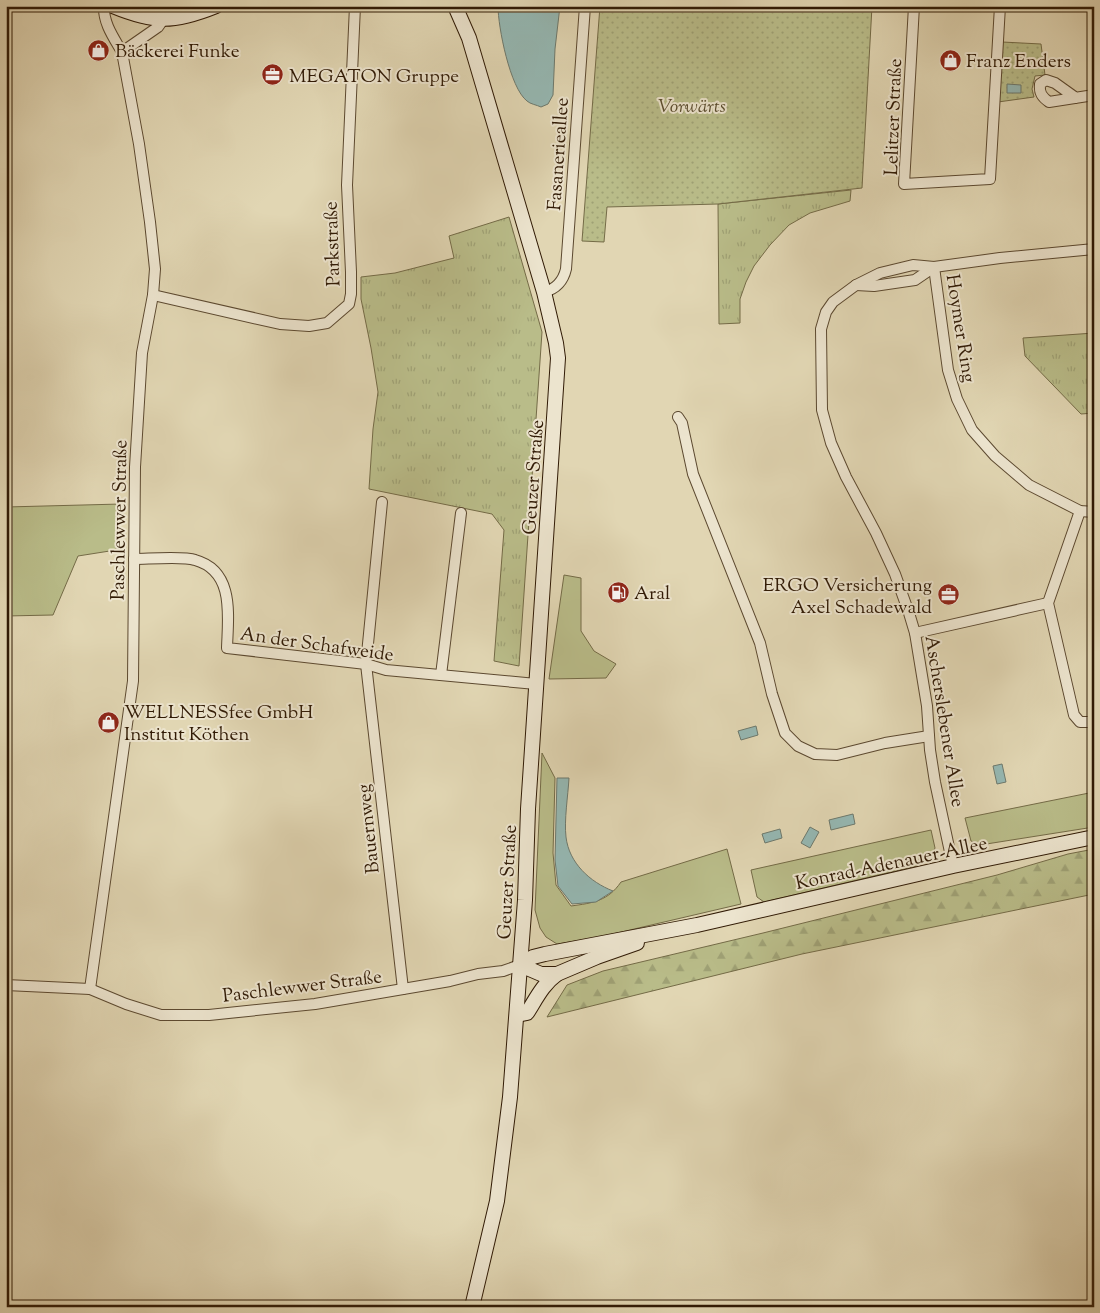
<svg xmlns="http://www.w3.org/2000/svg" width="1100" height="1313" font-family="'Sorts Mill Goudy',serif">
  <style>
    .grass { fill: #b9bc89; stroke: #746b47 }
    .forest { fill: url(#forest-firs); stroke: #746b47 }
    .park { fill: url(#park-tufts); stroke: #746b47 }
    .garden { fill: url(#garden-dots); stroke: #746b47 }
    .water { fill: #95b8b3; stroke: #6d796d }
    .lines { fill: none; stroke-linecap: round; stroke-linejoin: round }
    .street-casing { stroke: #5c4930; stroke-width: 12 }
    .secondary-casing { stroke: #301a05; stroke-width: 16 }
    .street { stroke: #ece4ce; stroke-width: 10 }
    .secondary { stroke: #ece4ce; stroke-width: 14 }
    .labels { text-anchor: middle; stroke-width: 4; stroke-linejoin: round; paint-order: stroke }
    .poi-label { font-size: 19px; fill: #301a05; stroke: #ece4ce; text-anchor: start }
    .park-label { font-size: 19px; font-style: italic; fill: #594b2d; stroke: #ece4ce }
    .street-label { font-size: 19px; fill: #301a05; stroke: #ece4ce }
  </style>
  <defs>
    <pattern id="forest-firs" width="22" height="20" patternUnits="userSpaceOnUse" patternTransform="scale(1.25)"><rect width="22" height="20" fill="#b9bc89"/><path d="M5 1l3.5 6h-7zM16 11l3.5 6h-7z" fill="#9fa175"/></pattern>
    <pattern id="park-tufts" width="24" height="20" patternUnits="userSpaceOnUse" patternTransform="scale(1.25)"><rect width="24" height="20" fill="#b9bc89"/><path d="M3 7l-1-3M5 7V3M7 7l1-3M15 17l-1-3M17 17v-4M19 17l1-3" fill="none" stroke="#9fa175"/></pattern>
    <pattern id="garden-dots" width="8" height="8" patternUnits="userSpaceOnUse" patternTransform="scale(1.25)"><rect width="8" height="8" fill="#b9bc89"/><path d="M2 2h.1M6 6h.1" fill="none" stroke="#9fa175" stroke-width="1.8" stroke-linecap="round"/></pattern>
  </defs>
  <rect width="100%" height="100%" fill="#e1d6b3"/>
  <filter id="stains"><feTurbulence type="fractalNoise" baseFrequency=".004" numOctaves="4"/><feColorMatrix values="0 0 0 0 .2 0 0 0 0 .09 0 0 0 0 .02 0 0 0 .5 -.17"/></filter>
  <radialGradient id="worn" r=".72"><stop offset=".6" stop-color="#630" stop-opacity="0"/><stop offset="1" stop-color="#630" stop-opacity=".3"/></radialGradient>
  <g class="grass">
    <polygon points="121,504 116,550 78,556 53,615 6,616 6,507"/>
    <polygon points="564,575 581,578 581,631 594,651 616,664 606,678 549,679"/>
    <path d="M542 753 555 778 553 853 556 885 571 906C593 903 608 901 621 882L727 849 741 904 600 937 557 944 546 937 540 928 535 910Z"/>
    <polygon points="1094,792 1094,827 980,845 971,841 965,818"/>
    <polygon points="931,830 935,848 931,857 917,860 917,866 764,902 757,897 751,870"/>
  </g>
  <polygon class="forest" points="1094,849 1094,894 802,954 547,1017 567,985 603,971 763,933 997,875 1068,854"/>
  <g class="park">
    <polygon points="851,190 850,201 810,213 789,225 770,245 754,266 746,282 740,299 740,323 719,324 718,204"/>
    <polygon points="509,217 542,332 519,666 494,661 504,530 492,514 369,489 373,429 378,392 371,348 361,299 361,277 395,273 454,258 449,236"/>
    <polygon points="1094,333 1094,413 1081,414 1025,356 1023,338"/>
  </g>
  <g class="garden">
    <polygon points="600,6 872,6 862,188 718,204 607,207 604,242 582,241"/>
    <polygon points="1002,42 1041,44 1045,75 1035,76 1032,89 1034,97 998,102"/>
  </g>
  <g class="water">
    <path d="M498 6H560L555 49 553 95 548 104 541 107C537 105 530 104 527 101 510 88 498 27 498 6Z"/>
    <polygon points="1007,84 1021,85 1021,93 1007,93"/>
    <polygon points="756,726 758,735 741,740 738,731"/>
    <polygon points="1002,764 1006,782 997,784 993,766"/>
    <path d="M557 778H569C568 796 564 820 566 837 569 863 590 882 613 891L596 902 572 904 558 886 555 860Z"/>
    <polygon points="853,814 855,824 831,830 829,820"/>
    <polygon points="810,827 819,832 810,848 801,843"/>
    <polygon points="780,829 782,838 765,843 762,834"/>
  </g>
  <g class="lines">
    <defs>
      <g id="street">
        <path d="M104 6C103 23 114 38 122 52"/>
        <polyline points="914,6 904,184 990,179 1000,6"/>
        <path d="M1076 98 1055 83 1046 80 1040 84C1039 93 1042 97 1049 102L1094 95"/>
        <polyline points="934,267 948,370 957,399 972,430 995,456 1029,485 1080,511 1094,512"/>
        <polyline points="856,285 874,286 915,280 934,267"/>
        <path d="M544 292C556 289 563 282 566 269L585 6"/>
        <polyline points="153,295 280,324 309,326 327,323 349,304 351,294 351,272 347,185 355,6"/>
        <polyline points="678,417 682,423 693,474 760,643 772,694 785,733 798,746 815,754 837,755 885,743 929,736"/>
        <polyline points="382,502 366,664 403,989"/>
        <polyline points="1080,511 1048,603 1074,715 1080,722 1094,722"/>
        <path d="M134 559C148 559 184 556 195 560 235 571 228 616 227 648L366 664 386 670 536 684"/>
        <polyline points="915,633 1048,603"/>
        <polyline points="441,675 461,513"/>
        <polyline points="953,866 935,782 930,750 927,706 915,633 909,613 895,574 876,533 846,477 831,443 822,410 821,329 826,312 833,302 856,285 880,273 913,265 934,267 1000,258 1094,249"/>
        <polyline points="6,985 90,989 126,1004 161,1015 209,1015 315,1004 450,981 478,974 503,971 520,965"/>
        <polyline points="90,989 133,681 135,467 142,353 153,295 155,269 150,222 139,144 122,52 158,27 163,20"/>
      </g>
      <g id="secondary">
        <path d="M113 6C154 23 174 23 216 6"/>
        <polyline points="455,6 469,38 544,292 556,343 558,358 528,809 525,900 510,1097 497,1201 472,1307"/>
        <polyline points="520,965 533,957 545,954 697,925 953,866 1094,837"/>
        <polyline points="520,965 541,974 557,974 597,957 637,943"/>
        <path d="M517 1015 527 1013C536 999 543 984 557 974"/>
      </g>
    </defs>
    <use href="#street" class="street-casing"/>
    <use href="#secondary" class="secondary-casing"/>
    <use href="#street" class="street"/>
    <use href="#secondary" class="secondary"/>
  </g>
  <defs>
    <symbol id="shop-disc" viewBox="-11 -11 22 22"><circle r="9.5" fill="#8f2418" stroke="#ece4ce"/><path d="M-5-2.5h2.3a2.7 3.5 0 0 1 5.4 0H5L5.5 6h-11ZM-1.5-2.5h3a1.5 2.3 0 0 0-3 0Z" fill="#fff"/></symbol>
    <symbol id="office-disc" viewBox="-11 -11 22 22"><circle r="9.5" fill="#8f2418" stroke="#ece4ce"/><path d="M-6-3h4V-5.5h4V-3h4V5H-6ZM-1-4.5V-3h2v-1.5ZM-6 0V1H6V0Z" fill="#fff"/></symbol>
    <symbol id="fuel-disc" viewBox="-11 -11 22 22"><circle r="9.5" fill="#8f2418" stroke="#ece4ce"/><path d="M-5.5-6h7V0h2V4h1.3V-2.5L3-4.5l.8-.8L6-3V5H2.5V1h-1V6h-7ZM-4.2-4.7v3.2H.2V-4.7Z" fill="#fff"/></symbol>
  </defs>
  <g fill-rule="evenodd">
    <use href="#shop-disc" x="86" y="38" width="25" height="25"/>
    <use href="#shop-disc" x="938" y="48" width="25" height="25"/>
    <use href="#office-disc" x="260" y="62" width="25" height="25"/>
    <use href="#fuel-disc" x="606" y="580" width="25" height="25"/>
    <use href="#office-disc" x="936" y="582" width="25" height="25"/>
    <use href="#shop-disc" x="96" y="710" width="25" height="25"/>
  </g>
  <g class="labels">
    <g class="poi-label">
      <text x="115" y="57">Bäckerei Funke</text>
      <text x="966" y="67">Franz Enders</text>
      <text x="289" y="82">MEGATON Gruppe</text>
      <text x="932" y="591" text-anchor="end">ERGO Versicherung<tspan x="932" dy="22">Axel Schadewald</tspan></text>
      <text x="634" y="599">Aral</text>
      <text x="124" y="718">WELLNESSfee GmbH<tspan x="124" dy="22">Institut Köthen</tspan></text>
    </g>
    <g class="park-label">
      <text x="692" y="112">Vorwärts</text>
    </g>
    <g class="street-label">
      <text transform="translate(892 117) rotate(-88)" y="7">Lelitzer Straße</text>
      <text transform="translate(557 154) rotate(-86)" y="7">Fasanerieallee</text>
      <text transform="translate(331 244) rotate(-92)" y="7">Parkstraße</text>
      <text transform="translate(962 328) rotate(81)" y="7">Hoymer Ring</text>
      <text transform="translate(532 477) rotate(-86)" y="7">Geuzer Straße</text>
      <text transform="translate(118 520) rotate(-89)" y="7">Paschlewwer Straße</text>
      <text transform="translate(317 643) rotate(8)" y="7">An der Schafweide</text>
      <text transform="translate(946 721) rotate(81)" y="7">Ascherslebener Allee</text>
      <text transform="translate(367 829) rotate(-96)" y="7">Bauernweg</text>
      <text transform="translate(891 862) rotate(-12)" y="7">Konrad-Adenauer-Allee</text>
      <text transform="translate(506 882) rotate(-87)" y="7">Geuzer Straße</text>
      <text transform="translate(302 985) rotate(-7)" y="7">Paschlewwer Straße</text>
    </g>
  </g>
  <rect width="1100" height="1313" fill="none" stroke="#e1d6b3" stroke-width="25"/>
  <rect x="8" y="8" width="1085" height="1298" fill="none" stroke="#301a05" stroke-width="2.5"/>
  <rect x="12" y="12" width="1075" height="1288" fill="none" stroke="#301a05"/>
  <rect width="100%" height="100%" filter="url(#stains)"/>
  <rect width="100%" height="100%" fill="url(#worn)"/>
</svg>
